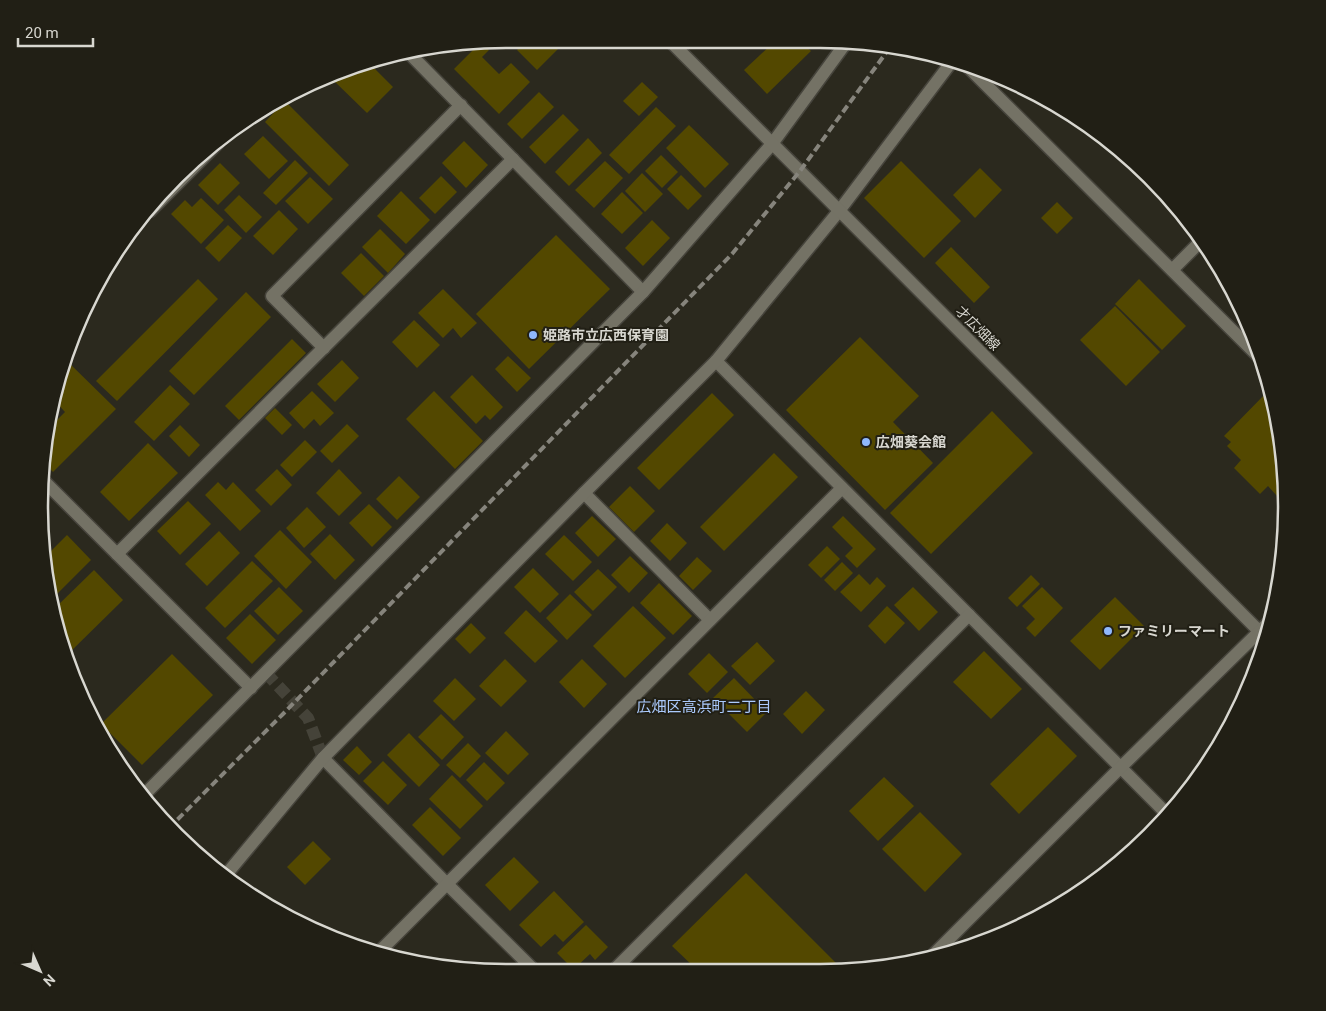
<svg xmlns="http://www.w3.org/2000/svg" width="1326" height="1011" font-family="Roboto,'Noto Sans JP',sans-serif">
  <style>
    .building { fill: #534800 }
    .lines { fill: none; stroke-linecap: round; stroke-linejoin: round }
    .street-tunnel { stroke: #454339; stroke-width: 12; stroke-dasharray: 12 6; stroke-linecap: butt }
    .street-casing { stroke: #46443c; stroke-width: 15 }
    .secondary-casing { stroke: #46443c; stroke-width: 15 }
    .street { stroke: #747265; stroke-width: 12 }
    .secondary { stroke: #747265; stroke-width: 12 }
    .rail { stroke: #86847c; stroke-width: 4; stroke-dasharray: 8 4; stroke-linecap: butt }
    .poi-dot { fill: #8fb8fd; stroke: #211f15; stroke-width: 2 }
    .labels { text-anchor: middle; stroke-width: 4; stroke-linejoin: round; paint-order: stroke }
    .street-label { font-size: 14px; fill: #d8d7d0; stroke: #211f15 }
    .poi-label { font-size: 14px; font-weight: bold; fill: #d8d7d0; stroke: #211f15; text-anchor: start }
    .neighbourhood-label { font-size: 15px; fill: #abcafd; stroke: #211f15 }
    .rim { fill: none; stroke: #d8d7d0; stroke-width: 2.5 }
  </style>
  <rect width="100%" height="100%" fill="#2b291e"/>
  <g class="building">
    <polygon points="528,39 568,39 537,70 517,50"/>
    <polygon points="718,39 732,39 725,46"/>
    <polygon points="776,40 799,40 811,51 767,94 744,70"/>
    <polygon points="481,42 489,50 482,57 499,74 511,63 530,82 499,114 454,69"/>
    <polygon points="368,62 393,87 367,113 330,77"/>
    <polygon points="642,82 658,97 639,116 623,101"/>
    <polygon points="539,92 554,107 522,139 507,124"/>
    <polygon points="285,101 349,165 329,186 265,122"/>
    <polygon points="656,107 676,126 629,174 609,155"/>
    <polygon points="563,114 579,130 545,164 529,147"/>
    <polygon points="689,125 729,164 705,188 666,148"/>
    <polygon points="263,136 288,161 269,179 244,154"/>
    <polygon points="588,138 602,153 569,186 555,172"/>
    <polygon points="464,141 488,165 466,188 442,163"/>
    <polygon points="661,155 678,172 662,188 645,171"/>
    <polygon points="295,160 308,173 276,205 263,193"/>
    <polygon points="605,161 623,178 594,208 575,190"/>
    <polygon points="901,161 961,221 924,258 864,198"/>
    <polygon points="220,163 240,183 218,205 198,185"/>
    <polygon points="980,168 1002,190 975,218 953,195"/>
    <polygon points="642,173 663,194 645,212 625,191"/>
    <polygon points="681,175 702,196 688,210 667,189"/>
    <polygon points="441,176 457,192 435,214 419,198"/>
    <polygon points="310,177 333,199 308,224 285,201"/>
    <polygon points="401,191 430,220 406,244 377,216"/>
    <polygon points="622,192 643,213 622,234 601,214"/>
    <polygon points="239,195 262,217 246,233 224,210"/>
    <polygon points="201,198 224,220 201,244 171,214 185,200 192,207"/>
    <polygon points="1057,202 1073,218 1057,234 1041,218"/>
    <polygon points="279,210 298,229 273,255 253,236"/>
    <polygon points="652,220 670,238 643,266 625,248"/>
    <polygon points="228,225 242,238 219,262 205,248"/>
    <polygon points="380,229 405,254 388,273 362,247"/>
    <polygon points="556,235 610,289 529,369 476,314"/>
    <polygon points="951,247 990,287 974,303 935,263"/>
    <polygon points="361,253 384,276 364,296 341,273"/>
    <polygon points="1214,257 1224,276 1222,279 1207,264"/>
    <polygon points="198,279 218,299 117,401 96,381"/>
    <polygon points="1139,279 1186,326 1162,350 1115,304"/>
    <polygon points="443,289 477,323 461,338 453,328 443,338 418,313"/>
    <polygon points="246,292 271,317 194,395 169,371"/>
    <polygon points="1115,306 1160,352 1126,386 1080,340"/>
    <polygon points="414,320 440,345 417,368 392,342"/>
    <polygon points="860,337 919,396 893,422 933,463 885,510 786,410"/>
    <polygon points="292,339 306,353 239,420 225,406"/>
    <polygon points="508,356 531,378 517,392 495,369"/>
    <polygon points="66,360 116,409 53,472 45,464 47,430 65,412 53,399"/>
    <polygon points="342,360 359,378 335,402 317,384"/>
    <polygon points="472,375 503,407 490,420 485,415 476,424 450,397"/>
    <polygon points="170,385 190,404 154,441 134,422"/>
    <polygon points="312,391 334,413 320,426 314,419 304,429 289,413"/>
    <polygon points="434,391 483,441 455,469 406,419"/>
    <polygon points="1268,391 1273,396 1278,414 1285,487 1277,496 1268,486 1260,494 1234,468 1241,460 1227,446 1231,442 1224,436"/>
    <polygon points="712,393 734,415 659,490 637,468"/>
    <polygon points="275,408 292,425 282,435 265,418"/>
    <polygon points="992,411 1033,453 931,554 890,513"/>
    <polygon points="347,424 359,436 332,463 320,451"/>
    <polygon points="180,425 200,445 189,457 169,436"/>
    <polygon points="305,440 317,452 292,477 280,465"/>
    <polygon points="148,443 178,473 129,521 100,492"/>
    <polygon points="774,453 798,477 724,551 700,527"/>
    <polygon points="277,469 292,485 271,506 255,490"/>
    <polygon points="339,469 362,493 339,516 316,493"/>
    <polygon points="399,476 420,497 397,520 376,499"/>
    <polygon points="218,482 226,490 233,482 261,511 240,531 205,495"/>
    <polygon points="630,486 655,511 634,532 609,507"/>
    <polygon points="188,501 211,524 180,555 157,531"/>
    <polygon points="369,504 392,527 372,547 349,523"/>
    <polygon points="307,507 326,527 304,548 286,528"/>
    <polygon points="592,516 616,539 598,557 575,533"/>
    <polygon points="843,516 876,549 857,568 845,556 853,548 832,527"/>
    <polygon points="667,523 687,543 670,561 650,541"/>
    <polygon points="280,530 312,562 286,589 254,556"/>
    <polygon points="219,531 240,553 207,586 185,564"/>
    <polygon points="330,534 355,560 335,580 310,554"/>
    <polygon points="67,535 91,560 52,599 44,558"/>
    <polygon points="564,535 592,562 573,581 545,554"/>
    <polygon points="827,546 840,559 821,578 808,565"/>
    <polygon points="630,556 648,573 629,593 611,575"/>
    <polygon points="697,557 712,571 693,590 679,576"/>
    <polygon points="252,561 273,581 225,628 205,608"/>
    <polygon points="842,562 853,573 835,591 824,580"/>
    <polygon points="533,568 559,594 540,613 514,587"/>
    <polygon points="598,569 617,587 593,611 574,592"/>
    <polygon points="94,570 123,600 64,658 54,609"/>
    <polygon points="859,574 870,585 877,577 886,586 861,612 840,592"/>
    <polygon points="1031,575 1040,584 1017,607 1008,598"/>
    <polygon points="659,583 692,616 673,635 640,603"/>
    <polygon points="279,587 303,611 278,635 254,611"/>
    <polygon points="913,587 938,612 919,631 894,605"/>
    <polygon points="1042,587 1063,608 1035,637 1026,628 1035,619 1022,606"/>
    <polygon points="570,594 592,615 567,640 546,618"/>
    <polygon points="1115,597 1144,626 1100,670 1070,641"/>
    <polygon points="633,606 666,638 625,678 593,646"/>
    <polygon points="887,606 905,623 885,644 868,626"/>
    <polygon points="526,610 558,641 535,663 504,633"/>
    <polygon points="250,614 276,640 252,664 226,638"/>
    <polygon points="471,623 486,638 470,654 455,639"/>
    <polygon points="757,642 775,661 750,685 731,666"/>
    <polygon points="984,651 1022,689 991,719 953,682"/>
    <polygon points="709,653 728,672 707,693 688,674"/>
    <polygon points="172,654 213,695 142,765 101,724"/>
    <polygon points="505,659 527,681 501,707 479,686"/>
    <polygon points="582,659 607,684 584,708 559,682"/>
    <polygon points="455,678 476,699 454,721 433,701"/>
    <polygon points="734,678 767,712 747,732 713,698"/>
    <polygon points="806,691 825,710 802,734 783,714"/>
    <polygon points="441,714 464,737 442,760 418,737"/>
    <polygon points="1048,727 1077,756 1019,814 990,784"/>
    <polygon points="506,731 529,754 508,775 485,753"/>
    <polygon points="409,733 440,765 419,787 387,755"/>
    <polygon points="468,743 481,756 460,778 446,765"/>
    <polygon points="357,746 372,762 359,775 343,760"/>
    <polygon points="383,761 407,785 388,805 363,781"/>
    <polygon points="484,762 505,783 487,801 466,780"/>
    <polygon points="452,775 483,806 460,829 429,799"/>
    <polygon points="884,777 914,806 878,841 849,811"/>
    <polygon points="430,807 461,838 443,856 412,825"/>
    <polygon points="920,812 962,854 925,892 882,849"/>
    <polygon points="313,841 331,859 305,885 287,867"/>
    <polygon points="514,857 539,882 510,911 485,885"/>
    <polygon points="746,873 841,968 695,968 672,946"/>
    <polygon points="554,891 584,922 563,942 555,934 541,947 519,925"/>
    <polygon points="586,925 608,947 595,960 590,954 575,968 572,968 557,953"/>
  </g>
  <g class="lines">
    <polyline class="street-tunnel" points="266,673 308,718 323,758"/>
    <defs>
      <g id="street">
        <polyline points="408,52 643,292"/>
        <polyline points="967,66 1261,359"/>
        <polyline points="150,211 218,143"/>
        <polyline points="1172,270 1203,239"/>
        <polyline points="324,348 272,296 461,105"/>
        <polyline points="716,361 1168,815"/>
        <polyline points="43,480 251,688"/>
        <polyline points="584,493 710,620"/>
        <polyline points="117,554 513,159"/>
        <polyline points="323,758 447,884 532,968"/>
        <polyline points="143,796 643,292 772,144 848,40"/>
        <polyline points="225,876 323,758 584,493 716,361 839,211 953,60"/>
        <polyline points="378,953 842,488"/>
        <polyline points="616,968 969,615"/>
      </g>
      <g id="secondary">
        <polyline points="668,39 1266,638"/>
        <polyline points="932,956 1120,768 1271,620"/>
      </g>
    </defs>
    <use href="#street" class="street-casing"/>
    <use href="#secondary" class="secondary-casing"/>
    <use href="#street" class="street"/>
    <use href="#secondary" class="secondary"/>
    <polyline class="rail" points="169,828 283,714 732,254 800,171 891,46"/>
  </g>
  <g class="poi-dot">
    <circle cx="533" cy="335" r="5"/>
    <circle cx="866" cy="442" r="5"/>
    <circle cx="1108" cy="631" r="5"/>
  </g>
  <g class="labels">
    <g class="street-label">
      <text transform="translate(978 328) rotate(45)" y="5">才広畑線</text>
    </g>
    <g class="poi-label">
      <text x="543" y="340">姫路市立広西保育園</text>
      <text x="876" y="447">広畑葵会館</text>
      <text x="1118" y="636">ファミリーマート</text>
    </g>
    <g class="neighbourhood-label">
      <text x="704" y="712">広畑区高浜町二丁目</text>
    </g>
  </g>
  <path d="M0 0H1326V1011H0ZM506 48H820A458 458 0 0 1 1278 506V506A458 458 0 0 1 820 964H506A458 458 0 0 1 48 506V506A458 458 0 0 1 506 48Z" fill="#211f15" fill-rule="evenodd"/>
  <path class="rim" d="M506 48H820A458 458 0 0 1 1278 506V506A458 458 0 0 1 820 964H506A458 458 0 0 1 48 506V506A458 458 0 0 1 506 48Z"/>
  <g transform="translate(40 971) rotate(135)" stroke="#211f15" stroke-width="4" paint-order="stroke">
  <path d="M0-4L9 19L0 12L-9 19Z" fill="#d8d7d0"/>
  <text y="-8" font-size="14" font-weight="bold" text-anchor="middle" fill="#d8d7d0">N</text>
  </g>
  <path d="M18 38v8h75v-8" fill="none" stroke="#d8d7d0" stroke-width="2.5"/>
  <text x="25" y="38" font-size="15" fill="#d8d7d0" stroke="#211f15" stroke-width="4" paint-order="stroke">20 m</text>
</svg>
